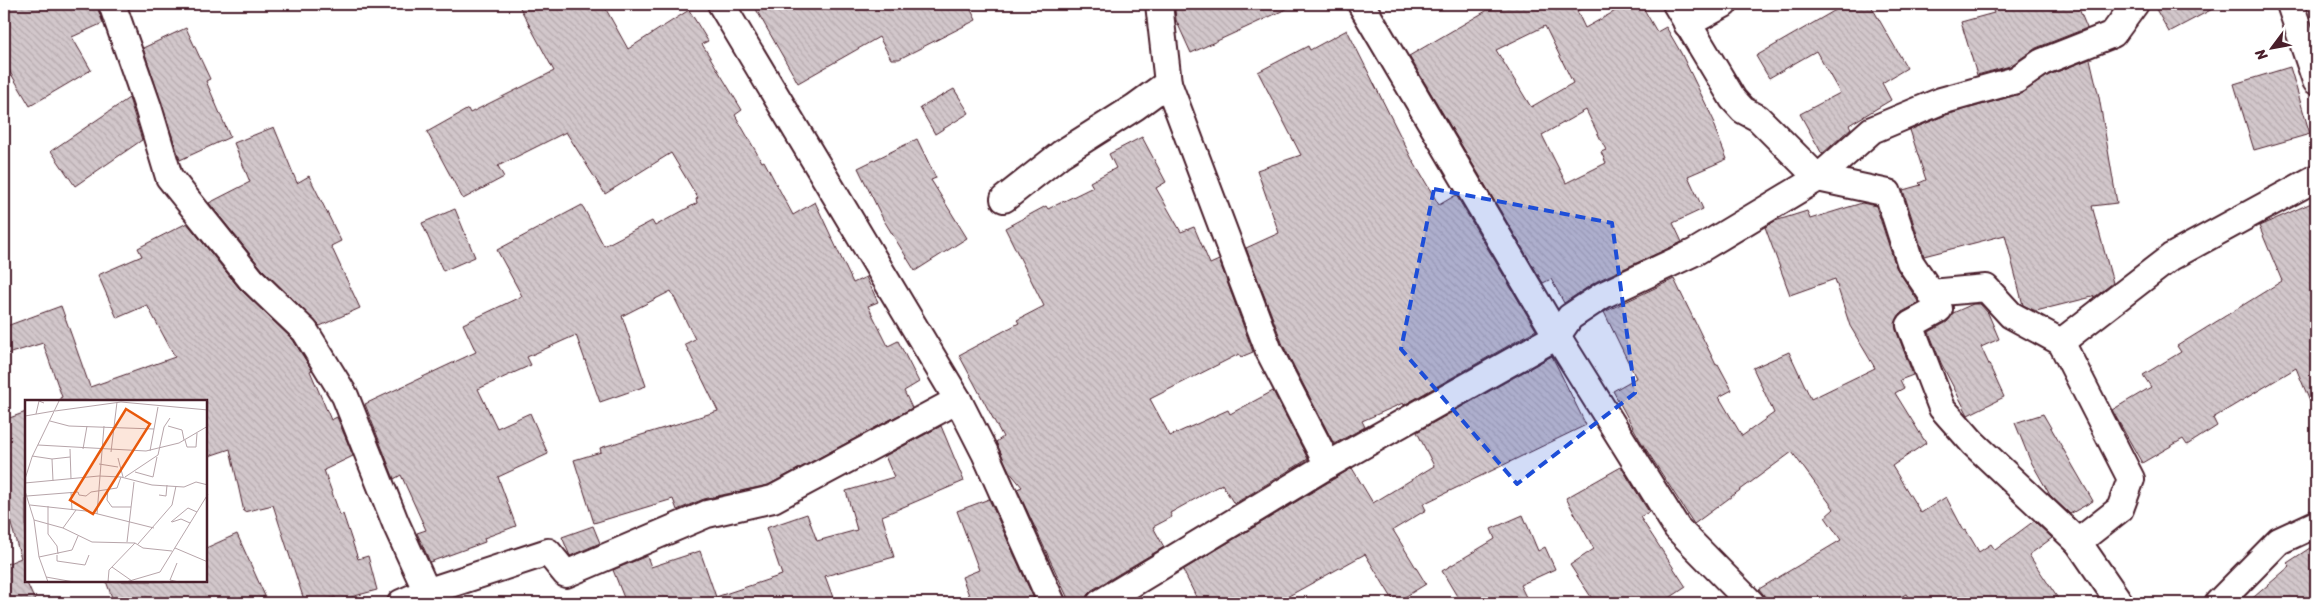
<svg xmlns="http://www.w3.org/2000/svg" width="2320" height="607" font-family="Sriracha,sans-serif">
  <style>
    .building { fill: url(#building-back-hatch); stroke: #4a1f2b; fill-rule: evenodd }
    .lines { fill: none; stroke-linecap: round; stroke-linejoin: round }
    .street-casing { stroke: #4a1f2b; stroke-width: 30 }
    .street { stroke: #fff; stroke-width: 26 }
    .marked { fill: #1d4ed8; fill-opacity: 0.2; stroke: #1d4ed8; stroke-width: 4; stroke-dasharray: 10 6; stroke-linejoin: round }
    .inset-road { fill: none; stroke: #b7a5aa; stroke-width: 1 }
    .view { fill: #e8590c; fill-opacity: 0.15; stroke: #e8590c; stroke-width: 2.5 }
    .inset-edge { fill: none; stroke: #4a1f2b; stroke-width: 2.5 }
  </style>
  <defs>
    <pattern id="building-back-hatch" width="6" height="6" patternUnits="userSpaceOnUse" patternTransform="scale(1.25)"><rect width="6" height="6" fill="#d2c7cb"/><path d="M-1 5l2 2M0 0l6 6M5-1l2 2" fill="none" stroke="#b6aaae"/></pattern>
  </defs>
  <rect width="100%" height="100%" fill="#fff"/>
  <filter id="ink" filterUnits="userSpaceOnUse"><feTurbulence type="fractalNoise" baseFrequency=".02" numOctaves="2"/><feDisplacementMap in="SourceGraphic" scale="10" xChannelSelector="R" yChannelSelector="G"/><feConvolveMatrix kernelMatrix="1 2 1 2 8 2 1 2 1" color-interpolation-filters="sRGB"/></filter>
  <g filter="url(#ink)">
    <g class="building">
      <polygon points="4,4 96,4 103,23 72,37 91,70 30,106 4,62"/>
      <polygon points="518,4 603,4 628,49 689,10 708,41 702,44 742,110 735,115 762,162 764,161 793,215 815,202 853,283 866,277 878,302 868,306 888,346 898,341 919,382 904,391 912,408 768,485 704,499 677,510 673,499 594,523 574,460 601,452 600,448 718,411 685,344 695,339 671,291 622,316 646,386 600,402 576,335 527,357 531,365 478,389 497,428 530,413 548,454 498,477 516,526 484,538 485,542 430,562 417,533 426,530 401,475 394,479 365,404 476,352 463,324 522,296 497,250 582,205 604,246 652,221 655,226 697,203 696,199 698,198 671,153 605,194 566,132 498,166 504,177 463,199 427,132 468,109 470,113 554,71"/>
      <polygon points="753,4 968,4 976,20 899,59 891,59 879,37 798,83"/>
      <polygon points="1187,4 1297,4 1191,53 1176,20 1175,9"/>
      <path d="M1498 4H1591L1577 11 1585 28 1628 4H1641L1657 32 1666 27 1681 53 1715 123 1713 124 1727 159 1688 176 1703 209 1673 223 1682 242 1597 281 1564 303 1551 279 1543 283 1409 56ZM1545 26 1573 83 1531 107 1496 50ZM1586 110 1606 150 1601 152 1606 163 1566 183 1542 135Z"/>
      <polygon points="1846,4 1870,4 1907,68 1882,83 1891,100 1849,125 1851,128 1822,154 1800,114 1840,93 1816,51 1769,78 1756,56"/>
      <polygon points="1990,4 2077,4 2087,28 2036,48 2010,66 1977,75 1961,22 1994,13"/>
      <polygon points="2153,4 2222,4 2169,32"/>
      <polygon points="186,28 210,79 206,81 230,137 180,160 143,48"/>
      <polygon points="1347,30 1413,161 1439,205 1456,195 1536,330 1404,405 1403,403 1362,421 1365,427 1334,444 1283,345 1246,248 1279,233 1257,170 1301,155 1258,72 1308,46 1310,50"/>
      <polygon points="2090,59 2099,97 2117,203 2092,206 2113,283 2096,296 2036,311 2023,305 2005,235 1924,256 1903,190 1921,185 1919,183 1926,180 1910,130 1946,115 2020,94 2049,75"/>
      <polygon points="2290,67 2310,134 2254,150 2234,84"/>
      <polygon points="954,89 969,113 935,134 920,108"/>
      <polygon points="129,98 142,140 75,186 51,151"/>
      <polygon points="274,127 297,183 309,176 341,241 331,246 360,308 320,326 262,269 209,203 250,182 234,143"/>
      <polygon points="1142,137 1166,182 1156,188 1181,232 1194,227 1210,264 1219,260 1253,352 1241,357 1239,354 1150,399 1170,436 1228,410 1230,414 1273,391 1308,459 1234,504 1222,484 1170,513 1172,517 1153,527 1164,547 1092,590 1087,595 1085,602 1070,603 1017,489 1022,487 1009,471 996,442 1003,437 959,355 1019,323 1017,320 1044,306 1005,228 1046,206 1048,209 1093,187 1090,182 1116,168 1109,154"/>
      <polygon points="917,139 936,178 931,180 967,238 915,271 883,219 858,168"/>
      <polygon points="2316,201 2316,416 2296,368 2213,418 2217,426 2187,445 2183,439 2142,463 2112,410 2151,387 2143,375 2181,352 2177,346 2282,281 2259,226"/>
      <polygon points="1862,203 1876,206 1896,267 1919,303 1902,312 1895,323 1896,330 1913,375 1900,380 1904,388 1895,393 1926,443 1892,466 1921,513 1946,497 1964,531 1966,530 1979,552 1991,544 1995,550 2034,521 2052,538 2029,555 2061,603 1912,603 1906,594 1891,603 1770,603 1759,589 1841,540 1825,517 1834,509 1792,452 1694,524 1640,440 1613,391 1636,378 1604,312 1674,279 1716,365 1718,364 1732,390 1719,397 1742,436 1774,413 1753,368 1789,352 1811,399 1875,368 1850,326 1835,279 1790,295 1765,227 1775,221 1807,211 1810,219"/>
      <polygon points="455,209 475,257 443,271 422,223"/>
      <polygon points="187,223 239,288 293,340 312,370 310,371 331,420 337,417 353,456 324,470 340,515 343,514 358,559 368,556 377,590 336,601 335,597 317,603 305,603 273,505 244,512 230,449 206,457 206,401 60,401 60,398 62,397 43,343 4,355 4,327 61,306 90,387 175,357 147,305 117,318 98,275 142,256 138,248"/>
      <polygon points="1973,304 1980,304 1988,313 1999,339 1981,347 2004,397 1968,415 1941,363 1929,332 1947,322 1953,313"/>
      <polygon points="1552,356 1586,425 1423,504 1426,510 1393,530 1426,584 1395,603 1365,554 1276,603 1199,603 1183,570 1352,468 1373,503 1434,466 1417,432"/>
      <polygon points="26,412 26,581 36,603 4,603 4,565 21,558 10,521 4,523 4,420"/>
      <polygon points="2043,414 2093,501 2070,514 2050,495 2030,460 2015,423"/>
      <polygon points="941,426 964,481 882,516 894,557 825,576 835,603 626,603 613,570 647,556 651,567 700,551 716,597 782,575 766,528 807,514 817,541 857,530 846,491 894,477 885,456"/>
      <polygon points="1621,467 1649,512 1640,517 1686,587 1662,603 1595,603 1570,565 1594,549 1566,498"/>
      <polygon points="989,499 1034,599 1024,603 972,603 962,577 979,570 957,511"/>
      <polygon points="1523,515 1538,551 1545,547 1555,569 1520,585 1529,603 1461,603 1442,571 1495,539 1491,529"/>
      <polygon points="593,526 600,543 570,556 562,537"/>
      <polygon points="237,534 265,596 248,603 114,603 106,581 206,581 206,548"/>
      <polygon points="2316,544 2316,603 2247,603 2290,566 2287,563"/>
    </g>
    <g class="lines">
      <defs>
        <g id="street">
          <polyline points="112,4 148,107 169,177 251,279 305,331 345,396 396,524 432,603"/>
          <polyline points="721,4 958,400 985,453 1052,603"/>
          <polyline points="1361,4 1557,336 1677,528 1751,603"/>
          <polyline points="1676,4 1733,99 1743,110 1758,118 1818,178 1888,193 1910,262 1931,293 1986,288 2011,315 2061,342 2131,479 2120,509 2078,542 2120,603"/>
          <polyline points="2290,4 2316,81"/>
          <polyline points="1687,24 1724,4"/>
          <polyline points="1168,83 1269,351 1328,465"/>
          <polyline points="1004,199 1061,154 1135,107 1168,83 1159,4"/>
          <polyline points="1931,293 1939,309 1910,325 1942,408 1973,443 2078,542"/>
          <polyline points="2061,342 2171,257 2316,178"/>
          <polyline points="401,603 426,592 548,552 566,574 707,514 773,499 958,400"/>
          <polyline points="1100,603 1328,465 1557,336 1570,317 1603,295 1695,252 1818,178 1872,130 1941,101 2016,80 2042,62 2113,34 2135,4"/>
          <polyline points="2218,603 2279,541 2316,524"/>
        </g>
      </defs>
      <use href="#street" class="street-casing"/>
      <use href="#street" class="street"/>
    </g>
  </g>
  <path class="marked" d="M1434 189 1612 223 1635 393 1517 484 1401 349Z"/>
  <g transform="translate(25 400)">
    <rect width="182" height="182" fill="#fff"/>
    <path class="inset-road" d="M30 11 96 2 183 10M11 14 14 1 19 3M0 16 29 11M25 21 44 26 129 29M143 26 157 30 159 40M160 40 162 47H171L172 33M13 45 121 51 154 43 183 26M45 49 46 79M58 49 62 26M125 51 133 7M86 52 92 2M7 56 27 59 28 81M93 58 98 77M27 59 45 57M74 64 93 67M110 72 128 77 132 57M100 77 133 55 139 27 145 18M0 79 7 57 34 1M0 83 74 76 96 77 127 85 159 87 171 82 183 85M83 89 82 100 87 107H106M0 91 9 120 14 157 23 182M46 92 47 110M134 95 141 96 142 85M2 96 53 92 54 95 61 96 66 92 92 88 96 77M5 105 61 111 129 128M23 106V134L32 146 33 154M72 114 79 26M9 120 38 128 67 142 110 143M146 122 163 108 172 112M147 122 156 119 165 123M38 128 51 110M102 142 109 82M113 144 147 105 151 86M150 148 183 162M32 155V161L60 165 64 155M14 157 47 150 53 136M152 163 145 180 154 182M87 167 107 181M21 177 49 182M83 182 84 170 110 143 118 148 147 151M101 182 135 172 183 94"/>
    <path class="view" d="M101 9 125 24 68 114 45 100Z"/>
    <rect width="182" height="182" class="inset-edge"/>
  </g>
  <rect width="2320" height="607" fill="none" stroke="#fff" stroke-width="20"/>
  <rect x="10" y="10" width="2300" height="587" fill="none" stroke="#4a1f2b" stroke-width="2" filter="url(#ink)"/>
  <g transform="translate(2272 48) rotate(238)" stroke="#ffffff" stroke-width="4" paint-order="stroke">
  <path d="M0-4L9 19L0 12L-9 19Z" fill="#4a1f2b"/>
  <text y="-8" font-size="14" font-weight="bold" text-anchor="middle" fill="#4a1f2b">N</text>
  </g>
</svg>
